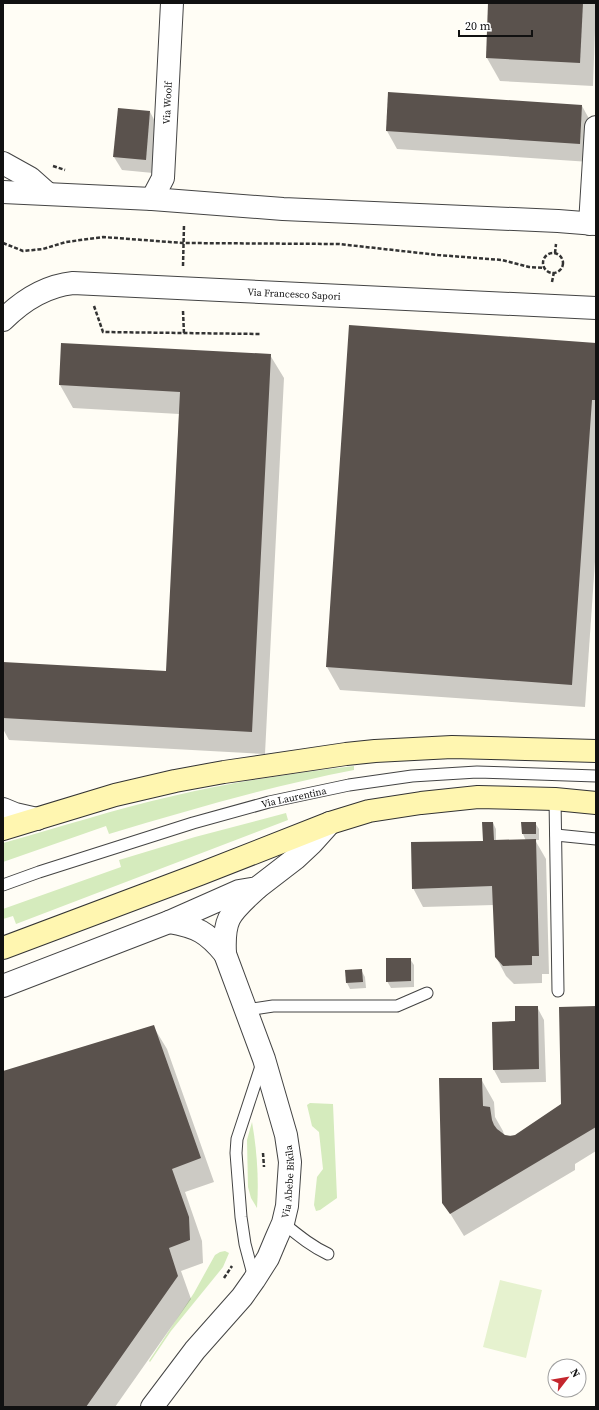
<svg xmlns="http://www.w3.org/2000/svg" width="599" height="1410" font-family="'Source Serif 4',serif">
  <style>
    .green { fill: #d5ebbd }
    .pitch { fill: #e6f2cf }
    .shadow { fill: #0003 }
    .building { fill: #5a524d }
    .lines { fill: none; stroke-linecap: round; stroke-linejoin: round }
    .service-casing { stroke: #444; stroke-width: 13 }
    .minor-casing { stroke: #444; stroke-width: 24 }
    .tertiary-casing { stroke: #444; stroke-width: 24 }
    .secondary-casing { stroke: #333; stroke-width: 24 }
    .path { stroke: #333; stroke-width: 2.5; stroke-dasharray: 4 2; stroke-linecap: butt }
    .service { stroke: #fff; stroke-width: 11 }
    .minor { stroke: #fff; stroke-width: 22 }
    .tertiary { stroke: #fff; stroke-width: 22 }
    .secondary { stroke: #fff6b0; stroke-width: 22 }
    .labels { text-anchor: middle; stroke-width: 4; stroke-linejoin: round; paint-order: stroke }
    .street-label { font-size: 10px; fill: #111; stroke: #fff }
  </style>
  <rect width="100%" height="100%" fill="#fffdf5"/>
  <g class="green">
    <path d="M354 766V770C271 786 190 810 109 834L106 826 3 862V843C60 827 116 809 173 796 233 782 294 773 354 766Z"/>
    <polygon points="286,813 288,820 16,924 13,916 3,919 3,909 121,867 119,860 195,837"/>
    <polygon points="310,1103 333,1104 337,1198 320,1210 316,1211 314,1205 317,1177 323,1169 319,1132 312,1126 307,1105"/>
    <path d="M252 1122C257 1151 259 1179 257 1208L251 1198 248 1187 247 1140Z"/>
    <polygon points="225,1251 229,1253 223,1267 171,1331 150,1362 149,1361 194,1293 215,1255 220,1252"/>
  </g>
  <polygon class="pitch" points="500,1280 542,1290 526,1358 483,1347"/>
  <g class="shadow">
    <polygon points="489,3 596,3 593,86 500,81 487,58"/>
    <polygon points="582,106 592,124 590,162 397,149 387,131"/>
    <polygon points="150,112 157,125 153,173 122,170 114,157"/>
    <polygon points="62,344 270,355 284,378 265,754 9,740 3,729 3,663 167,672 179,414 73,408 60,385"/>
    <polygon points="596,344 596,547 585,707 340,690 327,667"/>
    <polygon points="493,823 496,829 496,841 526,841 523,834 522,823 535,823 539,829 539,840 535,840 546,859 549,974 542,974 542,983 514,984 506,976 496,957 494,905 423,907 413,888 485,842"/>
    <polygon points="410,959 414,965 414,987 391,988 387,981"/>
    <polygon points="361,970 365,977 366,988 350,989 347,983"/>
    <polygon points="537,1007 544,1020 546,1082 501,1083 494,1070 493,1023 516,1022"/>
    <polygon points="596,1007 596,1151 575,1164 575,1170 464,1236 443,1202 481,1079 494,1102 495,1117 503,1131 504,1135 515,1136 561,1106"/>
    <polygon points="153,1026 167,1049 214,1182 185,1192 202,1241 203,1263 181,1271 191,1299 115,1407 3,1407 3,1072"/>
  </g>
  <g class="building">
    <polygon points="488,3 583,3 580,63 486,58"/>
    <polygon points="388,92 582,105 580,144 386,131"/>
    <polygon points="118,108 150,111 146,160 113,157"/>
    <polygon points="349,325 596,343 596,400 592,400 572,685 326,667"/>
    <polygon points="61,343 271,354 252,732 3,718 3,662 166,671 180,392 59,385"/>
    <polygon points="482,822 493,822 494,840 536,839 539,956 532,956 532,965 503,966 495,957 492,886 412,889 411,842 483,841"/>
    <polygon points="521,822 536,822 536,834 522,834"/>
    <polygon points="386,958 411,958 411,981 386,982"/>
    <polygon points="362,969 363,982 346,983 345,970"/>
    <polygon points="515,1006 538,1006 539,1069 493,1070 492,1022 515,1021"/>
    <polygon points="596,1006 596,1127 450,1214 442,1203 439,1078 482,1078 483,1106 490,1107 492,1120 494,1125 497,1129 505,1135 510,1136 515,1135 561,1104 559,1007"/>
    <polygon points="154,1025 201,1158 172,1169 189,1217 190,1240 169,1248 178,1276 86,1407 3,1407 3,1071"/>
  </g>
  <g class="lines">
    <defs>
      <g id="service">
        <polyline points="555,799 558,991"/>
        <polyline points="556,835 596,839"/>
        <path id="s1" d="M3 885 39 872 193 823 269 802 349 785 412 776 477 772 596 776"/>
        <polyline points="247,1010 273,1006 397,1006 427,993"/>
        <path d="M283 1223C298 1235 311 1246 328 1254"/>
        <polyline points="254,1278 245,1244 241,1217 236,1153 237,1139 262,1063"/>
      </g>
      <g id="minor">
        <polyline points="3,163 30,178 48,194"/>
        <path id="s2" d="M152 199 163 178 172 3"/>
        <polyline points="590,224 596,127"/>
        <path d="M169 922C197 927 207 932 225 954"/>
        <polyline points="3,986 169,922 239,891 257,888 296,858 312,843 330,823"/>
        <path id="s3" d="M152 1407 195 1350 242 1297 254 1280 268 1258 276 1239 283 1223 287 1206 290 1162 286 1135 264 1059 225 954C223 916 231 913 257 888"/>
      </g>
      <g id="tertiary">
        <polyline points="3,192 152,199 283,209 558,221 596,224"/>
        <path id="s4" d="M3 320C23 300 45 286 73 283L596 308"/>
        <polyline points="3,809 15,814 37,819"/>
      </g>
      <g id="secondary">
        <polyline points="3,829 115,795 175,781 224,772 346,754 375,751 452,747 596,751"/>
        <polyline points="3,948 200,874 330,823 369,811 421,803 478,797 555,799 596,803"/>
      </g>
    </defs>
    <use href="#service" class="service-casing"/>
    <use href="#minor" class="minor-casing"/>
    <use href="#tertiary" class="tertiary-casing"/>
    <use href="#secondary" class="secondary-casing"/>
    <g class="path">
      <polyline points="53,166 65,170"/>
      <polyline points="3,243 23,251 43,249 66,242 103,237 183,243 339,244 438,255 502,260 529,267 545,268"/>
      <polyline points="555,253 556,244"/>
      <circle cx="553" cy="263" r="10"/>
      <polyline points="183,266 184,225"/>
      <polyline points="552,282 554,272"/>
      <polyline points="94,306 103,332 260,334"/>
      <polyline points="183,311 184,334"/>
      <polyline points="263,1153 264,1167"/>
      <polyline points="224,1278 232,1266"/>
    </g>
    <use href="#service" class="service"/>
    <use href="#minor" class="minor"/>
    <use href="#tertiary" class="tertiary"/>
    <use href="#secondary" class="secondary"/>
  </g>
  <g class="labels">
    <g class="street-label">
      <text dy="4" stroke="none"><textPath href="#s2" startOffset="99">Via Woolf</textPath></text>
      <text dy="4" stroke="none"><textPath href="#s4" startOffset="302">Via Francesco Sapori</textPath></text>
      <text dy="4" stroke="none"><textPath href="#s1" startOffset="304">Via Laurentina</textPath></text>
      <text dy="4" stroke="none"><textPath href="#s3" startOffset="269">Via Abebe Bikila</textPath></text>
    </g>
  </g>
  <rect width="599" height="1410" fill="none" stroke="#111111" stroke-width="8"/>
  <g transform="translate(567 1378) rotate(59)"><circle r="19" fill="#ffffff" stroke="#a0a0a0"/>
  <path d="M0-3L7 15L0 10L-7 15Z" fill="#c4262e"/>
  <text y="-6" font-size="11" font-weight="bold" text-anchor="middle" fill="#111111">N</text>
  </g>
  <path d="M459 30v6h73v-6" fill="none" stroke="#111111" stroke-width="2"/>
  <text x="465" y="30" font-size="12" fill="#111111" stroke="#ffffff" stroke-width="3" paint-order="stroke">20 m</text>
</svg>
